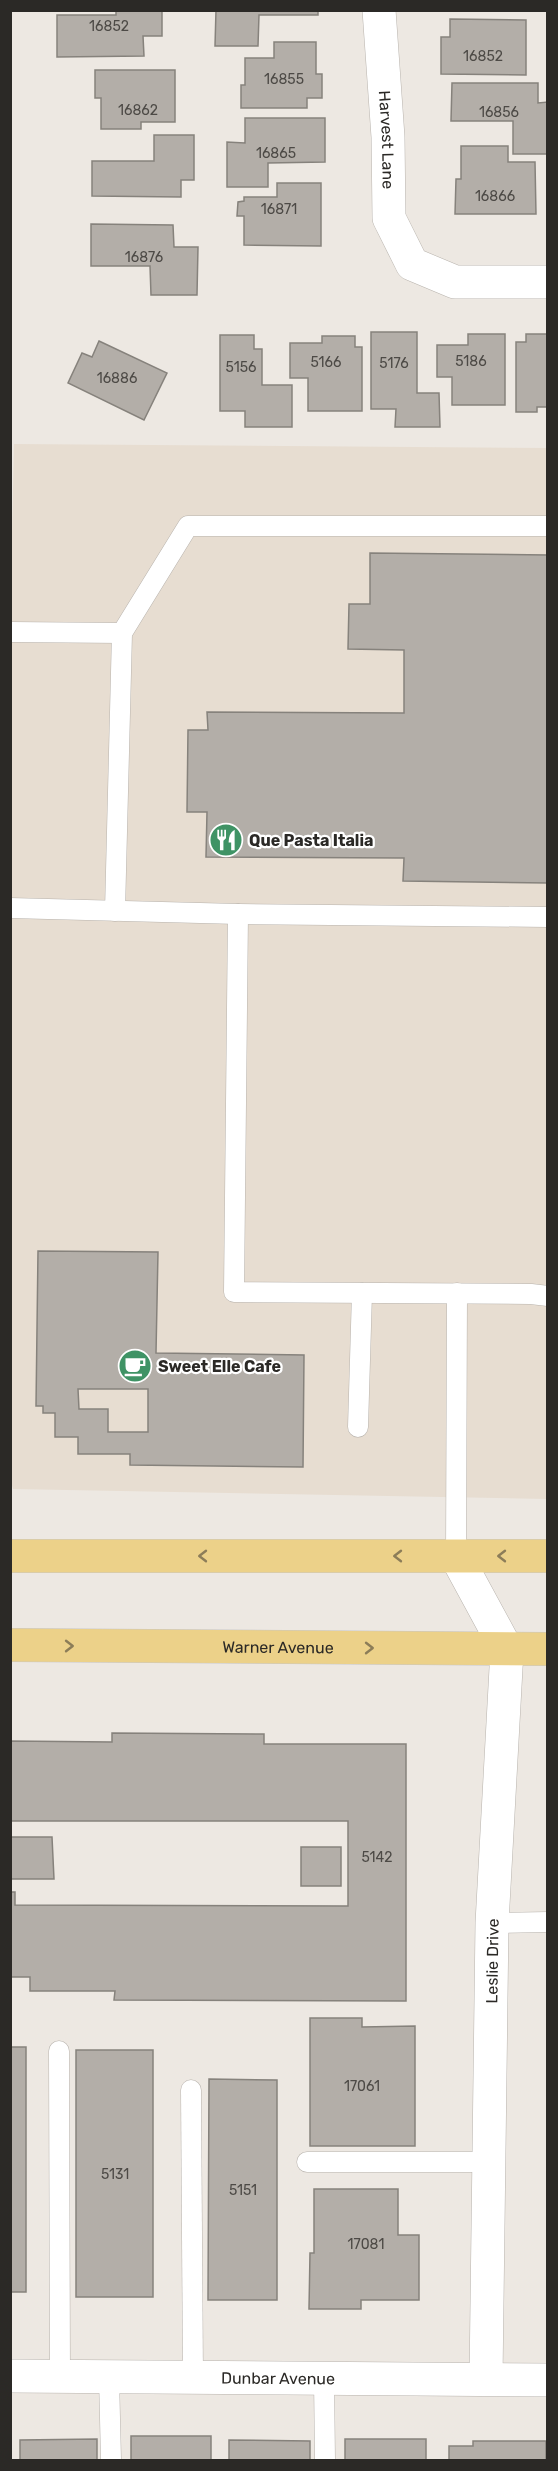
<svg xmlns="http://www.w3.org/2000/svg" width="558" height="2471" font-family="Rubik,sans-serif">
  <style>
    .built { fill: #e7ddd1 }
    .building { fill: #b3aea8; stroke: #86827c; stroke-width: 1.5; fill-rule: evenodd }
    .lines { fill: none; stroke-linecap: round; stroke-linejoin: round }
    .lane-casing { stroke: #b8b3ad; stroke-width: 21 }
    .street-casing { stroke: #b8b3ad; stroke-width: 34 }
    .primary-casing { stroke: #c8c7c7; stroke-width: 34 }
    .lane { stroke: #fff; stroke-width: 20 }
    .street { stroke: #fff; stroke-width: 33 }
    .primary { stroke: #ecd189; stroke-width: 33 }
    .oneway { stroke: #8c7d58 }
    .labels { text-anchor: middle; stroke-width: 4.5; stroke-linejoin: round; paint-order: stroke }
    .number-label { font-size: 14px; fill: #4d4a46 }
    .street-label { font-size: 16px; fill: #2b2926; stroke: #fff }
    .poi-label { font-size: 16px; font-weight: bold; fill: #2b2926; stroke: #fff; text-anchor: start }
  </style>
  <rect width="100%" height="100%" fill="#ede8e2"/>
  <polygon class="built" points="14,444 547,448 547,1499 13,1489 11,1482 10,623"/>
  <g class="building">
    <polygon points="116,10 162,10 162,36 143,36 144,56 57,57 57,15 116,15"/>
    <polygon points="216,10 318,10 318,15 259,15 258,46 215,46"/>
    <polygon points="450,19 526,20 526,75 441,74 441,37 450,37"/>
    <polygon points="274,42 316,42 316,74 322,74 322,98 307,98 307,108 241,108 241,85 245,85 245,58 274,58"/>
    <polygon points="95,70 175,70 175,122 141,122 141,129 101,129 101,98 95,98"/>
    <polygon points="452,83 538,83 538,103 548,102 548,154 513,154 513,121 451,121"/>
    <polygon points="245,118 325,118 325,162 268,163 268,187 227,187 227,142 245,143"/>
    <polygon points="154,135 194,135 194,180 181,180 181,197 92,196 92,161 154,161"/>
    <polygon points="461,146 508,146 508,162 535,162 536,214 455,214 456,179 461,179"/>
    <polygon points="277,183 321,183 321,246 244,245 244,216 237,216 238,202 244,201 244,197 277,197"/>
    <polygon points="91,224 173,225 174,247 198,247 197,295 151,295 150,266 91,266"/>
    <polygon points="371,332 417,332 417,393 439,393 440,427 395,427 396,409 371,409"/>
    <polygon points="468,334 505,334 505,405 452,405 452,377 437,377 437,345 468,345"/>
    <polygon points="526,334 548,334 548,407 537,407 537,412 516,412 516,342 526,342"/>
    <polygon points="220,335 254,335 254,349 262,349 262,385 292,385 292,427 245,427 245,411 220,411"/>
    <polygon points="322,336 355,336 355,347 362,347 362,411 308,411 308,378 290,378 290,343 322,343"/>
    <polygon points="99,341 167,373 144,420 68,383 82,353 92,357"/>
    <polygon points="370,553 548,555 548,883 403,881 404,858 206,857 207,812 187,812 188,730 208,730 207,712 404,713 404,650 348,649 349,604 370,604"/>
    <path d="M38 1251 158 1252 156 1353 304 1355 303 1467 130 1465V1454H78V1437H55V1413H43V1406H36ZM78 1389H148V1432H108V1409H79Z"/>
    <polygon points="112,1733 264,1734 264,1744 406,1744 406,2001 114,2000 115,1991 30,1991 30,1977 10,1977 10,1892 15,1892 15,1905 348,1906 348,1821 10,1821 10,1741 112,1742"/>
    <polygon points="10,1837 52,1837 54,1879 10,1879"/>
    <rect x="301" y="1847" width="40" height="39"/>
    <polygon points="310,2018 362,2018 362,2027 415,2026 415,2146 310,2146"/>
    <rect x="10" y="2047" width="16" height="245"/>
    <rect x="76" y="2050" width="77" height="247"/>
    <polygon points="209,2079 277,2080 277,2300 208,2300"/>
    <polygon points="314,2189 398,2189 398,2235 419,2235 419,2300 361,2300 361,2309 309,2309 310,2253 314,2253"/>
    <rect x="131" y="2436" width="80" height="24"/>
    <polygon points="97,2439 97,2460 20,2460 20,2440"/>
    <rect x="345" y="2439" width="81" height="21"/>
    <polygon points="229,2440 310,2441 310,2460 229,2460"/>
    <polygon points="473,2441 546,2441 546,2460 449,2460 449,2446 473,2446"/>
  </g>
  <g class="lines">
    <defs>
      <g id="lane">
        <polyline points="10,632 122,633"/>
        <polyline points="10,908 238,914 548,917"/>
        <polyline points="115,911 122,633 188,526 548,526"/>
        <polyline points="238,914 234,1292 531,1294 548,1296"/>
        <polyline points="358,1427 362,1293"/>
        <polyline points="456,1556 457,1293"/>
        <polyline points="492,1923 548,1922"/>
        <polyline points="59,2051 60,2376"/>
        <polyline points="191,2090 193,2378"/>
        <polyline points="307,2162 489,2162"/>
        <polyline points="109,2377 111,2460"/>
        <polyline points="324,2379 325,2460"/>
      </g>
      <g id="street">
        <path id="s1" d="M379 10 388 137 389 218 412 264 455 282H548"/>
        <polyline points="456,1556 507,1650 492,1923 486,2379"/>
        <path id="s2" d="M10 2376 548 2380"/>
      </g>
      <g id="primary">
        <polyline points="10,1556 548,1556"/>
        <path id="s3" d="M10 1645 548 1649"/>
      </g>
    </defs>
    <use href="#lane" class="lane-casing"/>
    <use href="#street" class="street-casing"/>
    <use href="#primary" class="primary-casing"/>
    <use href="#lane" class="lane"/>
    <use href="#street" class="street"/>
    <use href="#primary" class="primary"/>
  </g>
  <defs><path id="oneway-chevron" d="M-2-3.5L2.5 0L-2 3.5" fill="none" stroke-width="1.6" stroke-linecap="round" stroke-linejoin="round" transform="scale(1.5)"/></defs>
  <g class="oneway">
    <use href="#oneway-chevron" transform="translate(203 1556) rotate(-180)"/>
    <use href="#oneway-chevron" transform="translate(398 1556) rotate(-180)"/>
    <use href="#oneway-chevron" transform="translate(502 1556) rotate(180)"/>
    <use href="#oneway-chevron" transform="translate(69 1646)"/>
    <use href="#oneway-chevron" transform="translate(369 1648)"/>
  </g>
  <defs>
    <symbol id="restaurant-disc" viewBox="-11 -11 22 22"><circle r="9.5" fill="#3f9365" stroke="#fff"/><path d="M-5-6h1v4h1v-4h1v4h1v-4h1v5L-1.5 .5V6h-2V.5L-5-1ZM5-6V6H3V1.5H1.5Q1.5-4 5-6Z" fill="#fff"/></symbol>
    <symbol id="cafe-disc" viewBox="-11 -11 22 22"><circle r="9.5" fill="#3f9365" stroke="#fff"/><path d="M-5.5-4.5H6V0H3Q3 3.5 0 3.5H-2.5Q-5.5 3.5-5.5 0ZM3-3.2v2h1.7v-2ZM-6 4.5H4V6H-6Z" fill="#fff"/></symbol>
  </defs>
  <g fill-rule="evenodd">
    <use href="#restaurant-disc" x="207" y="821" width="38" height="38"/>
    <use href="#cafe-disc" x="116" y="1347" width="38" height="38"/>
  </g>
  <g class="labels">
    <g class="number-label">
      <text x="109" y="31">16852</text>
      <text x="483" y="61">16852</text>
      <text x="284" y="84">16855</text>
      <text x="138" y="115">16862</text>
      <text x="499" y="117">16856</text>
      <text x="276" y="158">16865</text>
      <text x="495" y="201">16866</text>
      <text x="279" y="214">16871</text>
      <text x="144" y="262">16876</text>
      <text x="471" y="366">5186</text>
      <text x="326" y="367">5166</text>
      <text x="394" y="368">5176</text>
      <text x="241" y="372">5156</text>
      <text x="117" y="383">16886</text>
      <text x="377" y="1862">5142</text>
      <text x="362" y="2091">17061</text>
      <text x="115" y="2179">5131</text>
      <text x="243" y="2195">5151</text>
      <text x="366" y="2249">17081</text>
    </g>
    <g class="street-label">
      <text dy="6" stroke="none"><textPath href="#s1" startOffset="130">Harvest Lane</textPath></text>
      <text dy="6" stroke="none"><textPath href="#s3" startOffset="268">Warner Avenue</textPath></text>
      <text transform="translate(492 1961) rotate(-89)" y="6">Leslie Drive</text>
      <text dy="6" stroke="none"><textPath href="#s2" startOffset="268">Dunbar Avenue</textPath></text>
    </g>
    <g class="poi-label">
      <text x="249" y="846">Que Pasta Italia</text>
      <text x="158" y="1372">Sweet Elle Cafe</text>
    </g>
  </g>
  <rect width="558" height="2471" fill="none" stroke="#2b2926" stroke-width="24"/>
</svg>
